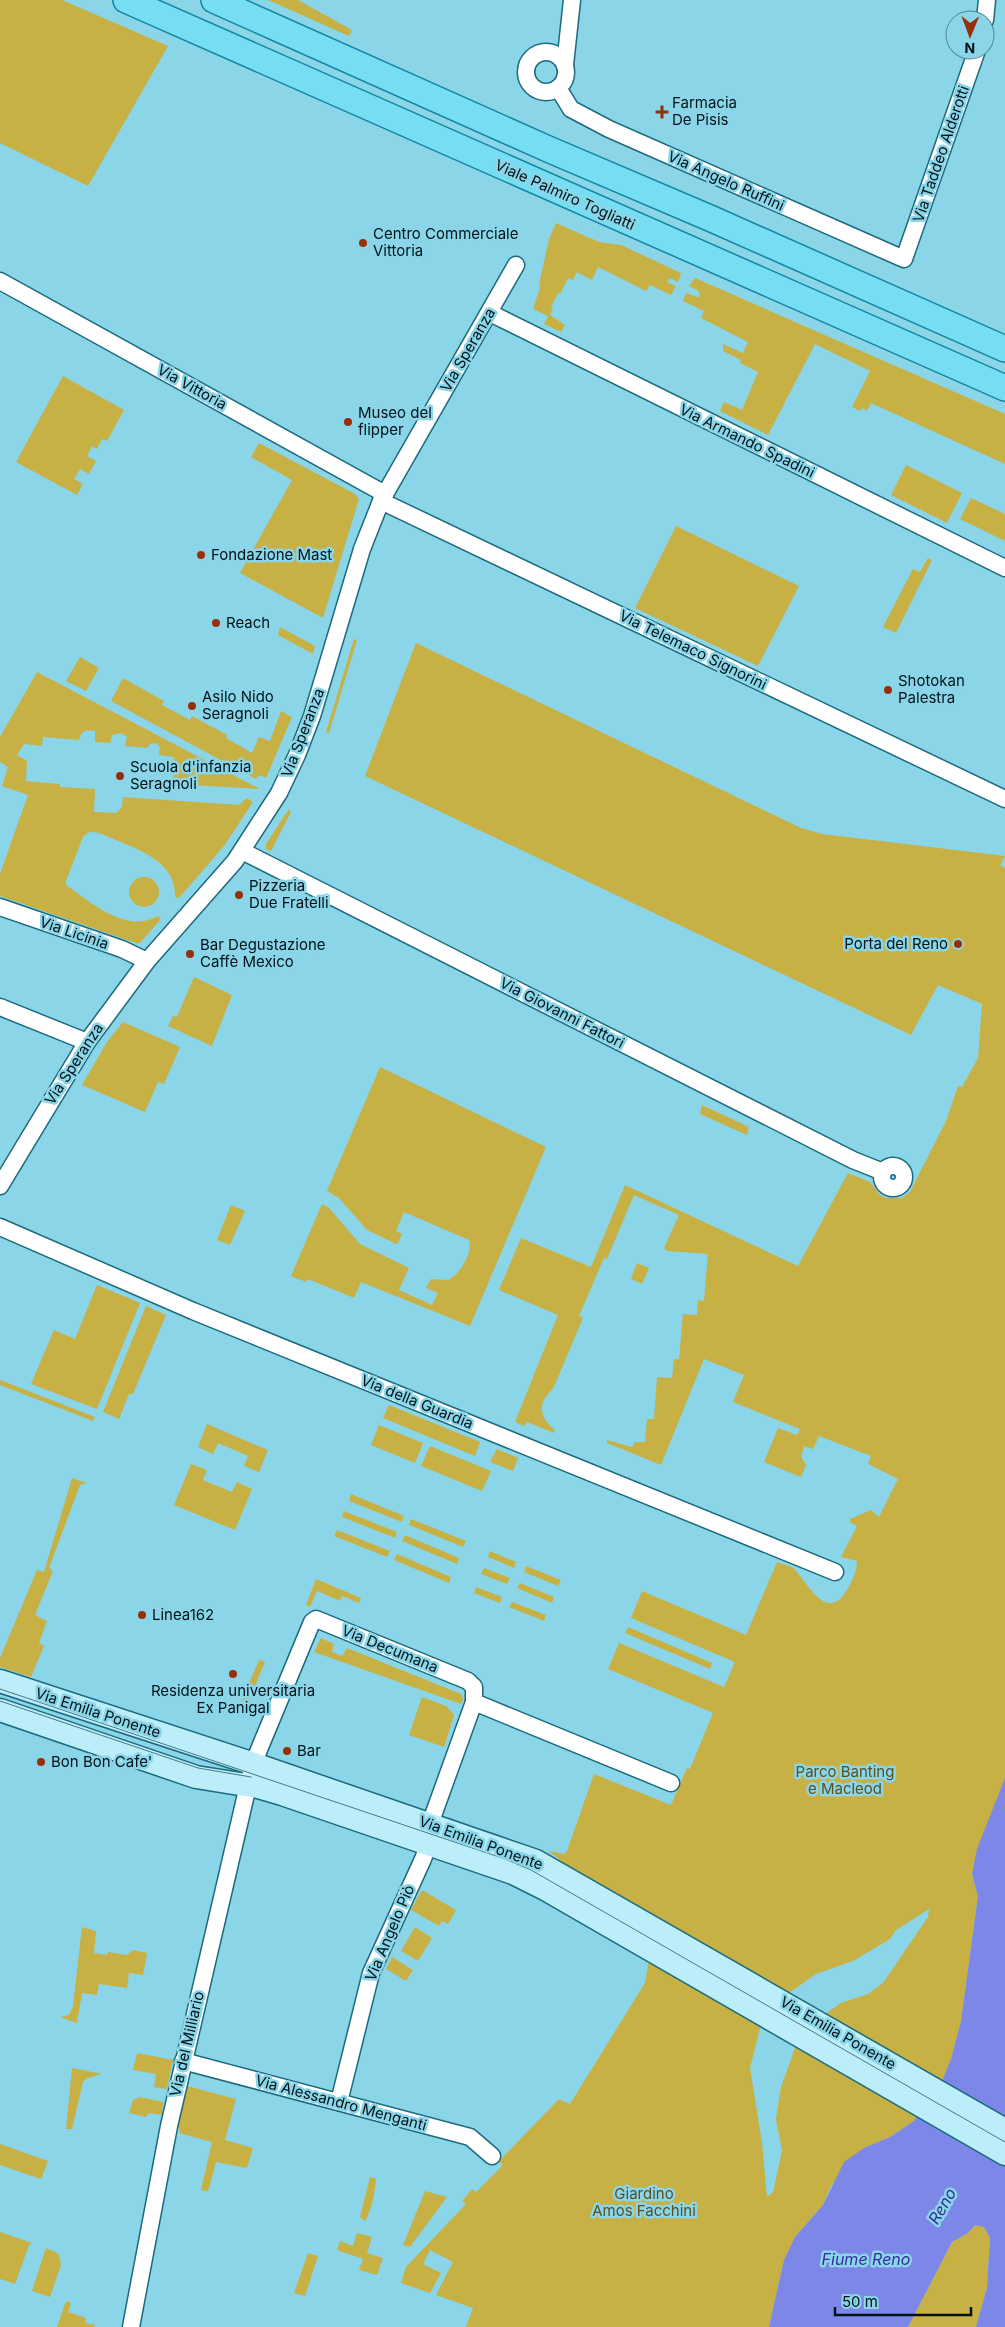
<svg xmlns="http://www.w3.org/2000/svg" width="1005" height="2327" font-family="Inter,sans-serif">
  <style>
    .green { fill: #c7b044 }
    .water { fill: #7d87e8 }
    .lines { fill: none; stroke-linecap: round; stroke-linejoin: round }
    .street-casing { stroke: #1b6a7d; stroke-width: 19 }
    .secondary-casing { stroke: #1b6a7d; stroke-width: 25 }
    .primary-casing { stroke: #1387a0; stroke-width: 28 }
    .street { stroke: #fff; stroke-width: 16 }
    .secondary { stroke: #bbeef9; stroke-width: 22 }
    .primary { stroke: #77ddf2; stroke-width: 25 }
    .tram { stroke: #487885; stroke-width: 1 }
    .poi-dot { fill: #96300b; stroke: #8bd5e9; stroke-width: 2 }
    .labels { text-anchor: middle; stroke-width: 5; stroke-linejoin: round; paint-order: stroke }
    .poi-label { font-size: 15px; fill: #001318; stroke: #8bd5e9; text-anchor: start }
    .street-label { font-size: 15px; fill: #001318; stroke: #8bd5e9 }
    .park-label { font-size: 15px; fill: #5a4f1e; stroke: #8bd5e9 }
    .water-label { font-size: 16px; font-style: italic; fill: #352e9e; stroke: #8bd5e9 }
  </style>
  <rect width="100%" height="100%" fill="#8bd5e9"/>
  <g class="green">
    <polygon points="0,0 62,0 168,46 88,186 0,143"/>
    <polygon points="268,0 298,0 352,30 349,36"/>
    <polygon points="556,223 599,242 621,245 681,273 678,282 670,278 667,282 676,286 671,295 650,285 646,291 598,267 592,280 577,272 573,280 568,278 560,294 558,293 551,307 553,308 550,315 565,325 561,332 544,324 548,316 533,309 540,288 539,285 549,239"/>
    <polygon points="695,278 1005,414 1005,464 871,403 867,411 862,408 860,411 852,407 870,371 815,344 768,435 720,411 724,402 742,410 758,372 740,363 741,360 723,351 723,344 743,353 748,342 701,318 704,311 683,301 686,293 700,298 699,291 689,286"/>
    <polygon points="63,376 124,410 107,441 102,439 97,449 92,446 87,456 96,461 89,474 80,469 74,479 83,484 77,495 16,462"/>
    <polygon points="259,443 355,494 359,499 323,618 240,573 292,480 251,457"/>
    <polygon points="906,465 962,493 947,523 891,495"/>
    <polygon points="971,498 1005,514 1005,541 960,519"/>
    <polygon points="676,526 799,586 758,666 635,608"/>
    <polygon points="928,558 932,560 896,633 883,627 913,569 920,572"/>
    <polygon points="280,627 315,646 313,654 278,635"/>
    <polygon points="354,639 357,640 329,733 326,732"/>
    <path d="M416 643 801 828 822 834 1005 856 1000 865 1005 868V1778L972 1874 978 1896 961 2021 951 2059 942 2081 914 2121 890 2137 864 2148 831 2186 823 2205 795 2237 784 2260 769 2327H466L473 2308 436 2295 453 2262 430 2250 423 2264 441 2273 430 2293 401 2283 406 2267 466 2204 462 2201 472 2189 476 2192 503 2165 499 2161 559 2099 570 2104 645 1983 649 1960 761 2025 750 2068 762 2143 767 2197 773 2192 782 2151 776 2119 781 2087 796 2045 825 2014 841 2003 868 1994 883 1983 928 1917 929 1909 896 1930 890 1939 853 1961 816 1974 789 1993 561 1862 558 1858 548 1851 564 1854 567 1851 594 1774 671 1805 687 1768 690 1769 713 1713 608 1669 619 1643 724 1687 735 1662 631 1618 642 1591 746 1635 777 1562C782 1564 790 1565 794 1569 807 1581 825 1622 845 1593 851 1584 857 1572 857 1561L841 1557 857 1526 850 1522V1519L871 1510 879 1517 898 1479 868 1464 871 1456 819 1436 813 1449 804 1446 801 1457 806 1465 801 1477 764 1462 778 1428 797 1435 800 1429 733 1402 744 1375 704 1359 661 1465 607 1443V1440L632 1447 635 1442H645L647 1419H654L657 1377 672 1378 674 1359H679L683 1314 697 1315 698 1300 704 1301 708 1254 667 1251 664 1248 679 1215 634 1195 607 1259 604 1258 579 1316 583 1318 553 1389C537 1402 539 1418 555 1430L554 1433 527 1422 524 1426 515 1422 558 1315 499 1290 521 1238 591 1267 625 1185 798 1266 848 1173 870 1182 880 1195 886 1198H901L910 1192 946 1121 958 1086 962 1087 978 1058 982 1004 938 985 911 1035 365 776Z"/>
    <polygon points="80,657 99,668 86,691 66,681"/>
    <path d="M37 672 260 789 173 784 174 757 159 755 160 747 156 743 150 744 147 748 125 746 127 737 121 733 112 735 110 743 95 742V731C86 730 81 730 79 740L43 737 42 746 24 744 17 755 27 761 26 781 60 784V787L95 789 94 812 116 813 122 807 123 797 239 805 247 798 253 802 224 846 179 898 175 897C177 858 130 847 102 834 94 832 89 830 83 837L66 881V885C92 903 126 934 158 916L161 919 140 943H136L0 896V874L28 795 2 786 8 767 0 762V737Z"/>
    <polygon points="123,678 164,701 162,705 190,720 192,716 227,735 226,738 252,753 259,737 270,741 281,711 292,717 266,778 259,775 256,779 111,701"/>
    <polygon points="289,809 291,812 271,851 266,849 266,844"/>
    <circle cx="144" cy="892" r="15"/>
    <polygon points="194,977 232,995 212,1046 168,1026 173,1016 177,1017"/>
    <polygon points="123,1022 180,1047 164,1084 158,1082 145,1112 82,1085 107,1042"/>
    <path d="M380 1067 546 1147 470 1326 361 1282 354 1298 308 1279 306 1282 291 1276 322 1204 329 1208 360 1244 409 1268 399 1290 432 1305 438 1293 426 1288 431 1279 448 1280C460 1274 473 1253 469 1240L404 1212 396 1231 402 1234 398 1243 396 1244 367 1230 339 1198 327 1191Z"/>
    <polygon points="702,1105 749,1127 747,1135 700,1114"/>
    <polygon points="231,1205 245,1211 230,1245 217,1240"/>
    <polygon points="637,1263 649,1268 642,1284 631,1279"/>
    <polygon points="97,1285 140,1303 97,1409 31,1384 54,1330 75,1339"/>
    <polygon points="146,1306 166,1315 133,1394 129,1394 119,1419 103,1412"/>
    <polygon points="0,1380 95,1417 93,1421 0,1385"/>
    <polygon points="389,1405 480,1442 475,1456 383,1418"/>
    <polygon points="207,1424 268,1450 259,1472 244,1466 248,1456 218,1443 213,1454 198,1447"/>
    <polygon points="379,1425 423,1443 415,1463 371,1445"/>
    <polygon points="430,1446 491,1471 482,1491 421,1466"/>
    <polygon points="497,1449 518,1458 513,1471 490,1462"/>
    <polygon points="191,1464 207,1470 203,1480 232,1492 237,1482 252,1489 235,1530 174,1505"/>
    <polygon points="72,1478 87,1483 80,1485 49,1568 53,1571 35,1615 47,1621 39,1643 44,1646 31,1677 0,1667 0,1658 37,1570 44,1572"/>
    <polygon points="351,1494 404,1516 402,1522 349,1501"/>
    <polygon points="344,1511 397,1532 395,1538 342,1517"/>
    <polygon points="411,1519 466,1541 463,1547 409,1525"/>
    <polygon points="337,1530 390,1551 387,1557 334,1536"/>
    <polygon points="405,1535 459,1558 457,1564 402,1541"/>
    <polygon points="490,1551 516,1562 514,1568 488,1557"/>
    <polygon points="397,1554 451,1577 449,1583 394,1560"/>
    <polygon points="526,1566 561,1580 558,1586 524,1572"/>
    <polygon points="484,1568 510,1578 507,1584 481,1574"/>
    <polygon points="316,1579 361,1598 359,1603 342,1596 340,1601 317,1591 310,1607 306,1605"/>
    <polygon points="520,1583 554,1597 552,1603 517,1588"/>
    <polygon points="476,1587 502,1597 500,1603 474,1593"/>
    <polygon points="512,1602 546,1615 544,1621 509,1607"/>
    <polygon points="628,1627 712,1663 710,1669 625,1633"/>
    <polygon points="321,1638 334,1644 332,1652 342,1656 347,1648 461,1694 463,1699 461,1704 314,1652"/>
    <polygon points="259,1660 265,1662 248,1703 242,1700"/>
    <polygon points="422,1697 446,1706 454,1715 444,1747 409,1735"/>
    <polygon points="422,1890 456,1910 448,1924 442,1921 439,1926 411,1910"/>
    <polygon points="82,1927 96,1931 94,1953 107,1955 108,1952 127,1955 133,1950 147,1953 143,1975 129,1973 127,1988 99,1984 97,1995 82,1993 77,2023 60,2017 69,2015 73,2006"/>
    <polygon points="415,1927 432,1938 418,1961 401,1951"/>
    <polygon points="392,1957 413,1970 406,1981 386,1969"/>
    <polygon points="137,2053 173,2060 167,2089 154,2087 156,2074 133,2070"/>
    <polygon points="72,2068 102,2074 87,2078 83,2082 72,2129 66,2129"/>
    <polygon points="187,2086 236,2099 225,2140 253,2148 247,2168 216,2162 209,2189 207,2191 201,2190 212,2142 179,2133 180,2129 177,2128"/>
    <polygon points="140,2097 163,2102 162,2115 149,2113 146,2117 129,2113 133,2100"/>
    <polygon points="0,2144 48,2161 41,2179 0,2165"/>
    <path d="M370 2177 376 2179C375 2192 372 2209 365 2221L360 2217Z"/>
    <polygon points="425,2191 447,2197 410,2247 403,2245"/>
    <polygon points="975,2225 984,2227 990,2237 987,2288 976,2327 908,2327 952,2242 968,2233"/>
    <polygon points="0,2232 32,2243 29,2245 15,2284 0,2279"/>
    <polygon points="357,2233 372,2237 367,2253 383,2258 377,2275 359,2270 363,2259 337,2250 340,2241 353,2246"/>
    <polygon points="46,2248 59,2254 61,2265 50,2297 32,2291"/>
    <polygon points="308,2253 318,2256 305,2296 294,2293"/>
    <polygon points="66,2301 71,2303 68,2312 86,2318 85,2323 95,2325 94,2327 57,2327"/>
  </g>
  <polygon class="water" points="1005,1778 1005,2327 976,2327 987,2288 990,2238 984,2227 975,2225 968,2233 952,2242 908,2327 769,2327 784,2260 795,2237 823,2205 844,2162 864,2148 890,2137 914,2121 942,2081 951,2059 961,2021 978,1896 972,1874 977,1849"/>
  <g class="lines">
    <defs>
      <g id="street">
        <polyline points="985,20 987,0"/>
        <circle cx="546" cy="72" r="20"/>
        <polyline points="565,65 572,0"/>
        <polyline points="558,88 571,109 609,129 904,259 977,50"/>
        <polyline points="0,281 385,494"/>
        <polyline points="490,313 1005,568"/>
        <polyline points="381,501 1005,799"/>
        <polyline points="242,851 853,1160 883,1172"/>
        <polyline points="0,907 122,949 147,961"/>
        <polyline points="0,1007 87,1042"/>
        <circle cx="893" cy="1177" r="11"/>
        <polyline points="0,1186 87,1042 147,961 235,861 279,793 297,755 312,716 362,549 381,501 516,265"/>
        <polyline points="0,1227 193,1311 835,1572"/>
        <polyline points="474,1702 671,1783"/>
        <polyline points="183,2061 470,2137 492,2156"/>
        <polyline points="131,2327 169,2126 250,1777 258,1752 312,1622 316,1619 468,1681 474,1687 474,1702 430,1824 429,1843 423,1859 371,1973 339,2102"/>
      </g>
      <g id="secondary">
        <polyline points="0,1681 254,1764 536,1861 1005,2130"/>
        <polyline points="0,1710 196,1777 258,1787 282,1794 513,1873 545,1889 1005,2154"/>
      </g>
      <g id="primary">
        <polyline points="126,0 1005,388"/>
        <polyline points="214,0 548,149 712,219 1005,349"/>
      </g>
    </defs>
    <use href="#street" class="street-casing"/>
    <use href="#secondary" class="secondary-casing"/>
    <use href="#primary" class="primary-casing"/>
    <use href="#street" class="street"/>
    <use href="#secondary" class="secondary"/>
    <use href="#primary" class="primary"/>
    <g class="tram">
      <polyline points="0,1689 505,1859 531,1870 1005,2142"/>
      <polyline points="0,1701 198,1768 251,1777"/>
    </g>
  </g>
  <g class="poi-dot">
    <path d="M659.5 104.5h5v5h5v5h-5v5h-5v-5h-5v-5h5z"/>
    <circle cx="363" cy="243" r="5"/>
    <circle cx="348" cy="422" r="5"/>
    <circle cx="201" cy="555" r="5"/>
    <circle cx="216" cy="623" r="5"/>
    <circle cx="888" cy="690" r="5"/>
    <circle cx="192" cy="706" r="5"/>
    <circle cx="120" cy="776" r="5"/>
    <circle cx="239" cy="895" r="5"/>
    <circle cx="958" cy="944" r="5"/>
    <circle cx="190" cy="954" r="5"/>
    <circle cx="142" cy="1615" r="5"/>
    <circle cx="233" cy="1674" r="5"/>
    <circle cx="287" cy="1751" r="5"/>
    <circle cx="41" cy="1762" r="5"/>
  </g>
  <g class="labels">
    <g class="poi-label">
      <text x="672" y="108">Farmacia<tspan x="672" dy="17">De Pisis</tspan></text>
      <text x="373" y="239">Centro Commerciale<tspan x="373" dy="17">Vittoria</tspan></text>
      <text x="358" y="418">Museo del<tspan x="358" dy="17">flipper</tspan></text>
      <text x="211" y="560">Fondazione Mast</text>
      <text x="226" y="628">Reach</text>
      <text x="898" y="686">Shotokan<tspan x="898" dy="17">Palestra</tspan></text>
      <text x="202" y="702">Asilo Nido<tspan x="202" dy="17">Seragnoli</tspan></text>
      <text x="130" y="772">Scuola d'infanzia<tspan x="130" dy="17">Seragnoli</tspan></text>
      <text x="249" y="891">Pizzeria<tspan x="249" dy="17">Due Fratelli</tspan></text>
      <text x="948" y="949" text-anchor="end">Porta del Reno</text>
      <text x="200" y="950">Bar Degustazione<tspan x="200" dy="17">Caffè Mexico</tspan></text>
      <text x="152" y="1620">Linea162</text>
      <text x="233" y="1696" text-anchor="middle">Residenza universitaria<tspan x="233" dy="17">Ex Panigal</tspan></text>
      <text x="297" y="1756">Bar</text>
      <text x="51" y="1767">Bon Bon Cafe'</text>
    </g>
    <g class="street-label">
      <text transform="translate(941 154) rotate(-71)" y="5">Via Taddeo Alderotti</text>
      <text transform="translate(726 181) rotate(24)" y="5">Via Angelo Ruffini</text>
      <text transform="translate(565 195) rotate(24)" y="5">Viale Palmiro Togliatti</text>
      <text transform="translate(468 350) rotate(-60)" y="5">Via Speranza</text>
      <text transform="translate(192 387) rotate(29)" y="5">Via Vittoria</text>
      <text transform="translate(747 441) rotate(26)" y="5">Via Armando Spadini</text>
      <text transform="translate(693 650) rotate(26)" y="5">Via Telemaco Signorini</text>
      <text transform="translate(303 733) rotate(-69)" y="5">Via Speranza</text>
      <text transform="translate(74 933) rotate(19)" y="5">Via Licinia</text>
      <text transform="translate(562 1013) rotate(27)" y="5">Via Giovanni Fattori</text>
      <text transform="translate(74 1064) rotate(-57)" y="5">Via Speranza</text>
      <text transform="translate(417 1402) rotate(22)" y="5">Via della Guardia</text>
      <text transform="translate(390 1649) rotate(22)" y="5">Via Decumana</text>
      <text transform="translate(98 1713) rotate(18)" y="5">Via Emilia Ponente</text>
      <text transform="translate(481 1843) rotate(20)" y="5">Via Emilia Ponente</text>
      <text transform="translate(390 1933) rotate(-67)" y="5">Via Angelo Piò</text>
      <text transform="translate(838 2033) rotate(30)" y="5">Via Emilia Ponente</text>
      <text transform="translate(187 2044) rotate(-77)" y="5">Via del Milliario</text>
      <text transform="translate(341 2103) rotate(15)" y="5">Via Alessandro Menganti</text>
    </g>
    <g class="park-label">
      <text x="845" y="1777">Parco Banting<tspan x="845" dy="17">e Macleod</tspan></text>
      <text x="644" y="2199">Giardino<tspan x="644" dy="17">Amos Facchini</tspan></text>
    </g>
    <g class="water-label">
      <text transform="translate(942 2206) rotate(-60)" y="6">Reno</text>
      <text x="866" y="2265">Fiume Reno</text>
    </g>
  </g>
  <g transform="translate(970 35) rotate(181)"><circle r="24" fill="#8bd5e9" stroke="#538795"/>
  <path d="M0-4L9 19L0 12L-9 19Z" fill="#96300b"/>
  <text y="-8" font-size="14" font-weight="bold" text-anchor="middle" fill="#001318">N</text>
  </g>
  <path d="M835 2307v8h136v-8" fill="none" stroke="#001318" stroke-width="2.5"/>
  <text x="842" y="2307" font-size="15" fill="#001318" stroke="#8bd5e9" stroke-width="4" paint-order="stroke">50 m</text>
</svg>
